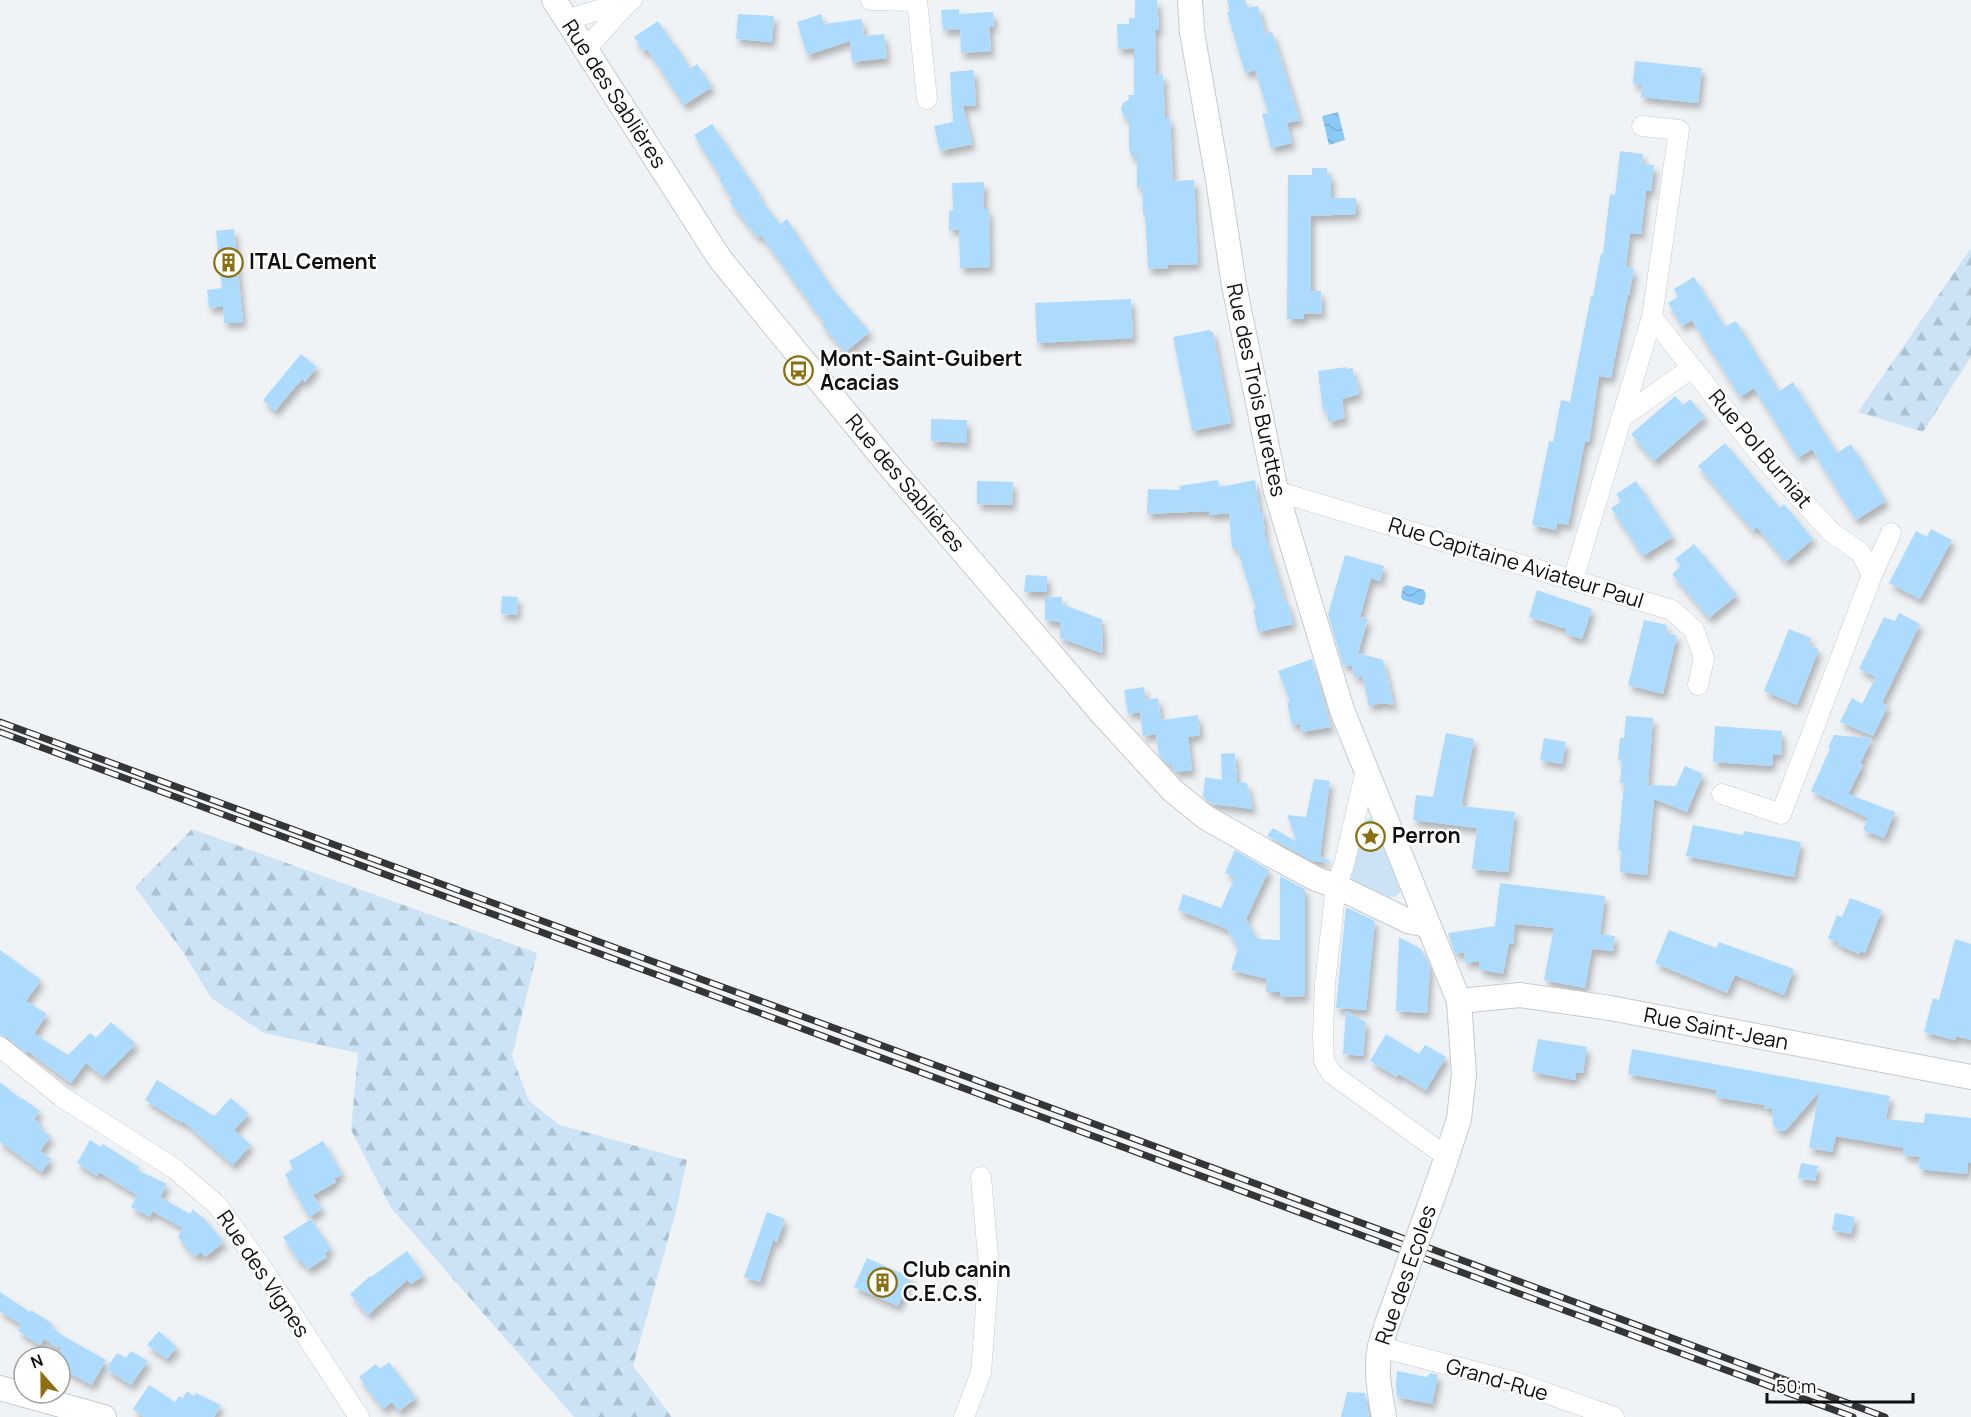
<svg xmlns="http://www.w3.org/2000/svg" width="1971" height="1417" font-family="Manrope,sans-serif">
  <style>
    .green { fill: #cbe3f5 }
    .forest { fill: url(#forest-firs) }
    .water { fill: url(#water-waves) }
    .building { fill: #addbfd; filter: url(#shadow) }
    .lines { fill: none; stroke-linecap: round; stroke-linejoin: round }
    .minor-casing { stroke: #c6cacc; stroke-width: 21 }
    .tertiary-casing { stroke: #c6cacc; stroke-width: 26 }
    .minor { stroke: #fff; stroke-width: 20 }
    .tertiary { stroke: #fff; stroke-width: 24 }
    .rail-casing { stroke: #333536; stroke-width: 7 }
    .rail { stroke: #fff; stroke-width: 4.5; stroke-dasharray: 14; stroke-linecap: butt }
    .tertiary-bridge-casing { stroke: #c6cacc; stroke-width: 26; stroke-linecap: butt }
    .tertiary-bridge { stroke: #fff; stroke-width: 24 }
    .labels { text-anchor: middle; stroke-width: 4.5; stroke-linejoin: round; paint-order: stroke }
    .street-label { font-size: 21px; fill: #0d0f10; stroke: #fff }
    .poi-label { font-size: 21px; font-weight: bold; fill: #0d0f10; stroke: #fff; text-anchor: start }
  </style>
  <defs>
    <pattern id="forest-firs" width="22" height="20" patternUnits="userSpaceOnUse" patternTransform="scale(1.5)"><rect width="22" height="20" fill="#cbe3f5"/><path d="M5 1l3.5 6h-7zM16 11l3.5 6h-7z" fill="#adc2d1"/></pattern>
    <pattern id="water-waves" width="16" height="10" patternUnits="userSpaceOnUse" patternTransform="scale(1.5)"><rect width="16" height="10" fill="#8ac9f6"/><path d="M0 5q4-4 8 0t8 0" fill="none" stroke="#76abd2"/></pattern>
    <filter id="shadow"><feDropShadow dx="3.5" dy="6" stdDeviation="3" flood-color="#0004"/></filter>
  </defs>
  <rect width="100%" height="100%" fill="#f0f3f6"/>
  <polygon class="green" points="1371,817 1375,818 1401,890 1398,895 1390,898 1353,883 1350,872 1362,823"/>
  <g class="forest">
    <polygon points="1971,248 1971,357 1923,432 1858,412"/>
    <polygon points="192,829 537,953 512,1056 529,1101 560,1125 687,1160 676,1211 633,1366 672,1417 574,1417 391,1208 351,1130 358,1053 264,1033 211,998 185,955 135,887"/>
  </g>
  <g class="water">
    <polygon points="1338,112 1345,140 1329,145 1322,116"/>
    <polygon points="1407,585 1424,590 1426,594 1424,604 1420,605 1403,600 1401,597 1403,587"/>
  </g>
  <g class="building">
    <polygon points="1135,0 1157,0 1159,30 1155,30 1156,75 1163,74 1165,118 1170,118 1173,181 1194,180 1198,264 1168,265 1168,268 1148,269 1145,214 1143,214 1142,187 1137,188 1137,156 1132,157 1129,148 1129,119 1123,115 1121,109 1123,103 1129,99 1128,95 1134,95 1134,48 1118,49 1117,24 1129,24 1129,18 1135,18"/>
    <polygon points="1227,0 1245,0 1248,8 1258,6 1266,35 1272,31 1300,120 1287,123 1292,143 1271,148 1262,114 1268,113 1255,70 1245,73 1227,12 1230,12"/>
    <polygon points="959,9 959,14 993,12 994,26 989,27 991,51 961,53 960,29 943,30 941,10"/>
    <polygon points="738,14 774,16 772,42 736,39"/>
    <polygon points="821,14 824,24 862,19 864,36 884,34 887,58 852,62 850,41 807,55 797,22"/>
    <polygon points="658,21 674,45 676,45 690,69 697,64 712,87 684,105 647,49 644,52 634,37"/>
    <polygon points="1635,61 1702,68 1698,103 1641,97 1642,85 1633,84"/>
    <polygon points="974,70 976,105 963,106 972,144 940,151 934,126 953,122 950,72"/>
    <polygon points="712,124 761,196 759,197 780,224 787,219 831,287 870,332 845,352 822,325 824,323 761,235 758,238 729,201 732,199 719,179 721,178 694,135"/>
    <polygon points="1620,151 1643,154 1642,164 1654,165 1651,191 1646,191 1641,234 1630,233 1626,267 1634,269 1629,295 1628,294 1611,378 1599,376 1589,442 1585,441 1568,525 1557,523 1556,530 1532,525 1549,441 1553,442 1561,400 1570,402 1591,296 1593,296 1601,254 1603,254 1610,194 1615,195"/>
    <polygon points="1312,168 1327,168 1327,175 1331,175 1331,198 1356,198 1356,214 1311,216 1311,291 1321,291 1322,313 1304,314 1304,319 1287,319 1288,175 1312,175"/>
    <polygon points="984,182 984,209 989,209 990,267 960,268 959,229 949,230 949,211 953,210 952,183"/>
    <polygon points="234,229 243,322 224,323 223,306 209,308 207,290 222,288 216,231"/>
    <polygon points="1694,277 1725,327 1736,321 1779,391 1793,382 1837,453 1851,444 1886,501 1856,520 1812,449 1798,458 1754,388 1740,397 1692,320 1682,326 1668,303 1678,297 1674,289"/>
    <polygon points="1131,299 1133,338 1037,343 1035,303"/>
    <polygon points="1210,330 1211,332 1213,332 1231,423 1192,431 1173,337"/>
    <polygon points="301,354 317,367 305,382 302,379 275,411 263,400"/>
    <polygon points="1347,367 1347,369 1353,368 1354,379 1357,379 1359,394 1342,399 1345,418 1328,422 1327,410 1323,411 1318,371"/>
    <polygon points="1675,396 1683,405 1690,399 1705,417 1654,461 1631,434"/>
    <polygon points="931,419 967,420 967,443 931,441"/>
    <polygon points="1725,443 1780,508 1784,504 1813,539 1786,562 1757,527 1753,531 1698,466"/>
    <polygon points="1218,480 1219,487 1255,480 1260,512 1263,512 1265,536 1286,604 1288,603 1293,624 1258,632 1253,609 1256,609 1237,548 1232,548 1229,513 1209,515 1209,511 1147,514 1148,489 1180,490 1179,486"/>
    <polygon points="977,481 1013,482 1012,505 977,504"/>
    <polygon points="1636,481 1673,537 1643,556 1611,508 1621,502 1616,494"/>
    <polygon points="1931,529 1952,540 1920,599 1889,583 1916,531 1927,537"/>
    <polygon points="1694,544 1737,595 1709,618 1672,574 1681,566 1675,559"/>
    <polygon points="1345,555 1384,566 1380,581 1371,578 1360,617 1368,619 1358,653 1383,660 1394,705 1382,703 1369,706 1362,676 1355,678 1352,666 1343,665 1328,614"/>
    <polygon points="1026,575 1047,576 1047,592 1024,592"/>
    <polygon points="1537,590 1592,609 1582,639 1566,634 1567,629 1529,617"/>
    <polygon points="502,596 518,597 517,615 501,614"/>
    <polygon points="1045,597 1062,597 1062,604 1103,620 1100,627 1103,629 1102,653 1060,638 1060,622 1045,620"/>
    <polygon points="1899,613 1920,624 1882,703 1888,706 1873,736 1840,722 1852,698 1862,704 1876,677 1859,669 1884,617 1895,621"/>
    <polygon points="1644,620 1667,625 1666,633 1677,635 1663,694 1628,685"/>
    <polygon points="1789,629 1811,638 1808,645 1819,649 1797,705 1764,691"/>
    <polygon points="1312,659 1331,727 1301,732 1300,724 1292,725 1287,703 1290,702 1278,671"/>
    <polygon points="1144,687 1146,700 1158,698 1161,720 1198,715 1200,735 1188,737 1192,770 1175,772 1171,764 1168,764 1159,755 1156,734 1143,736 1140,712 1128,714 1124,690"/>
    <polygon points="1626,716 1653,718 1648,785 1676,786 1685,766 1703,774 1687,812 1654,799 1647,875 1620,872 1621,850 1618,850 1624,783 1620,783 1622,761 1618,760 1620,738 1624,738"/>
    <polygon points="1715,726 1782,731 1781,755 1773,754 1772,766 1713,762"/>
    <polygon points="1446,733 1474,739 1462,801 1463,801 1462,806 1515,812 1508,872 1472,869 1477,828 1413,820 1416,795 1433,797"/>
    <polygon points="1834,735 1872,738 1860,764 1863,765 1848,794 1895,812 1884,838 1863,830 1868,818 1811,791 1830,749 1828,748"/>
    <polygon points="1544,738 1566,742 1562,764 1540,760"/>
    <polygon points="1235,753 1237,782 1247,783 1253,809 1212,804 1203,797 1205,777 1222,780 1221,754"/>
    <polygon points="1314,779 1330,781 1320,856 1332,863 1312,861 1267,836 1273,828 1297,842 1287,815 1306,817"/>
    <polygon points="1693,825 1743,835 1744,831 1801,842 1794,877 1686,856"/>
    <polygon points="1235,850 1269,870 1246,919 1257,939 1280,940 1280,876 1305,889 1305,996 1280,997 1280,992 1266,992 1267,979 1231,970 1238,948 1227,929 1178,910 1183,894 1221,908 1235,877 1225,873"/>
    <polygon points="1500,883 1605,896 1600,934 1615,936 1613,951 1592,949 1585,988 1544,980 1554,928 1515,924 1513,944 1509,943 1503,974 1479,969 1480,961 1465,963 1464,952 1455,954 1448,933 1495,926"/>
    <polygon points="1850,898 1882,910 1865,953 1860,951 1859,954 1838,945 1839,943 1828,938 1837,915 1842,917"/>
    <polygon points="1346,907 1375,921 1366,1010 1336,1008"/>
    <polygon points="1669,930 1716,948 1719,942 1794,969 1784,995 1735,975 1727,993 1655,963"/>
    <polygon points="1399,937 1421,949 1430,967 1427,1013 1396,1011"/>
    <polygon points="1955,939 1971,944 1971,1040 1956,1036 1955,1040 1924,1032 1933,998 1939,1000"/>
    <polygon points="0,950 41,980 26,1001 47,1014 34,1034 68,1055 90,1033 96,1038 111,1022 136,1044 103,1077 86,1063 71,1083 28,1051 26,1053 8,1038 0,1035"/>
    <polygon points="1346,1011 1366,1022 1363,1056 1343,1054"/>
    <polygon points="1386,1034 1419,1054 1425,1045 1446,1057 1426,1090 1399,1074 1397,1077 1370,1061"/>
    <polygon points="1538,1039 1587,1047 1583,1073 1576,1072 1575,1080 1532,1072"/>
    <polygon points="1632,1049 1890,1096 1886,1119 1924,1123 1925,1113 1971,1118 1971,1163 1968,1163 1967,1174 1919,1169 1920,1157 1903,1155 1904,1148 1836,1136 1832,1152 1809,1148 1819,1092 1786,1130 1779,1131 1773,1125 1772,1109 1764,1108 1764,1105 1715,1097 1717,1090 1628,1074"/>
    <polygon points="157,1080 214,1116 231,1098 249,1114 234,1130 251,1145 233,1165 183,1121 182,1123 145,1100"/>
    <polygon points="0,1082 21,1099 22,1098 40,1111 34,1119 42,1125 39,1128 51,1136 40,1151 51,1159 42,1172 0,1142"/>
    <polygon points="90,1140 101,1147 103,1144 139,1167 137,1170 167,1184 160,1197 190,1214 193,1209 201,1217 202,1216 224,1242 205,1257 201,1252 195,1257 178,1237 183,1228 152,1211 150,1217 131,1207 137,1195 99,1172 97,1176 77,1163"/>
    <polygon points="323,1141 342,1174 334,1179 336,1182 313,1195 322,1209 309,1217 285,1174 293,1169 289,1161"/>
    <polygon points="1801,1163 1818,1166 1815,1181 1798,1178"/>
    <polygon points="767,1212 785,1219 777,1242 773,1240 760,1282 744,1277"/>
    <polygon points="1835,1213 1855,1217 1851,1234 1832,1230"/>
    <polygon points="311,1219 331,1249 325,1253 327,1257 308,1269 302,1261 299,1262 283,1237"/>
    <polygon points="407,1251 424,1275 411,1284 407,1280 368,1315 350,1294 370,1276 371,1277"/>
    <polygon points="867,1258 910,1277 898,1306 854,1287"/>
    <polygon points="0,1292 30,1312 31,1310 53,1324 51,1327 65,1337 106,1360 92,1385 60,1368 60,1345 58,1348 44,1339 40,1345 18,1331 22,1325 0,1311"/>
    <polygon points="159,1331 177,1347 167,1359 147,1345"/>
    <polygon points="131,1351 148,1361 131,1385 106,1369 117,1353 126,1358"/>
    <polygon points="389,1362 416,1398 399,1411 392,1402 383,1409 359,1377 376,1364 380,1369"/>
    <polygon points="1397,1371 1426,1377 1431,1373 1438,1375 1432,1404 1397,1397 1396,1384"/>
    <polygon points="149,1385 175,1402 179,1396 183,1398 187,1391 194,1396 196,1393 221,1405 214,1417 144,1417 133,1409"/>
    <polygon points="1347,1392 1365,1393 1369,1417 1341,1417"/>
  </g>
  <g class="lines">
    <defs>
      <g id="minor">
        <polyline points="871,0 917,1"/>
        <polyline points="917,0 927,99"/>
        <polyline points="566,20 632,0"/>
        <polyline points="586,49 628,2"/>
        <polyline points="1652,317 1759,453 1831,532 1861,553 1872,575 1781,814 1722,794"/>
        <polyline points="1622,417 1692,368"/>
        <polyline points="1276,491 1672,610 1694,630 1704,658 1698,685"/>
        <polyline points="1872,575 1891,533"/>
        <polyline points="1573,580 1652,317 1679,130 1642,126"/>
        <polyline points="1366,770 1344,865 1336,886 1325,983 1323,1034 1324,1061 1332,1074 1446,1156"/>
        <polyline points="0,1047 62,1097 175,1169 218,1206 262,1268 359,1417"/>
        <polyline points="1380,1347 1518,1383 1614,1417"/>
        <polyline points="964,1417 981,1373 989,1267 981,1177"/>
      </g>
      <g id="tertiary">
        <polyline points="554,0 720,259 887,463 1104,716 1172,790 1205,817 1277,858 1316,879 1336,886 1408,921 1427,925"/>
        <polyline points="1190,0 1192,32 1218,180 1234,285 1276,491 1342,710 1459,1001 1464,1074 1459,1119 1442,1171"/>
        <polyline points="1459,1001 1520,995 1610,1008 1971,1077"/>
        <polyline points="0,1388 104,1417"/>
        <path d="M1384 1417C1380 1395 1375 1369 1380 1346 1382 1339 1385 1331 1387 1324"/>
      </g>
    </defs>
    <use href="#minor" class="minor-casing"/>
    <use href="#tertiary" class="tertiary-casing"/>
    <use href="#minor" class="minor"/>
    <use href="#tertiary" class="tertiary"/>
    <defs>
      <g id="rail">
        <polyline points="0,722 954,1072 1885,1417"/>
        <polyline points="0,732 1853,1417"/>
      </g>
    </defs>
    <use href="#rail" class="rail-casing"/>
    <use href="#rail" class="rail"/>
    <defs>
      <polyline id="tertiary-bridge" points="1387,1324 1442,1171"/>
    </defs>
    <use href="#tertiary-bridge" class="tertiary-bridge-casing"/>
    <use href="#tertiary-bridge" class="tertiary-bridge"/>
  </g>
  <defs>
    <symbol id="building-ring" viewBox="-11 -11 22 22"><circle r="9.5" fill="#fff" stroke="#8b6f11" stroke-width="1.5"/><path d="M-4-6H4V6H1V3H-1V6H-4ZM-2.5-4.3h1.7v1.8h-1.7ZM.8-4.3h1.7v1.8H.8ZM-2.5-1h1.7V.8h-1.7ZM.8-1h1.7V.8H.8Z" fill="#8b6f11"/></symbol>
    <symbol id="bus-ring" viewBox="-11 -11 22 22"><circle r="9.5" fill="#fff" stroke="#8b6f11" stroke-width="1.5"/><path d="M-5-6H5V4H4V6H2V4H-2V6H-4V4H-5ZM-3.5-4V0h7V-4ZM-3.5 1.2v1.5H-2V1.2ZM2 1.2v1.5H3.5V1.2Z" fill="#8b6f11"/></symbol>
    <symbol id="sight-ring" viewBox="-11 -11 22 22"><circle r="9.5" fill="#fff" stroke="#8b6f11" stroke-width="1.5"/><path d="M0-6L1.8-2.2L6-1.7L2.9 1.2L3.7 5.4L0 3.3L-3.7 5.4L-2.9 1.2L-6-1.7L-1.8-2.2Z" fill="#8b6f11"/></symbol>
  </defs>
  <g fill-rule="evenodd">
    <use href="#building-ring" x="212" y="246" width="33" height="33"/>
    <use href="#bus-ring" x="782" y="354" width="33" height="33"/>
    <use href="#sight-ring" x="1354" y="820" width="33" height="33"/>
    <use href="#building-ring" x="866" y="1266" width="33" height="33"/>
  </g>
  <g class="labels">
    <g class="street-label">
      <text transform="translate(614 94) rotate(57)" y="7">Rue des Sablières</text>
      <text transform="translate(1256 390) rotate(78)" y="7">Rue des Trois Burettes</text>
      <text transform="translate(1760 449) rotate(50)" y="7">Rue Pol Burniat</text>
      <text transform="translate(905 483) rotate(50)" y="7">Rue des Sablières</text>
      <text transform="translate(1516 563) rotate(17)" y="7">Rue Capitaine Aviateur Paul</text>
      <text transform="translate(1716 1029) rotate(11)" y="7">Rue Saint-Jean</text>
      <text transform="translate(263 1274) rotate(56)" y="7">Rue des Vignes</text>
      <text transform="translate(1406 1275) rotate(-71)" y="7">Rue des Ecoles</text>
      <text transform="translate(1497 1380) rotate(16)" y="7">Grand-Rue</text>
    </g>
    <g class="poi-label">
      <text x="249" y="269">ITAL Cement</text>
      <text x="820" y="366">Mont-Saint-Guibert<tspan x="820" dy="24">Acacias</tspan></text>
      <text x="1392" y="843">Perron</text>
      <text x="903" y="1277">Club canin<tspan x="903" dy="24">C.E.C.S.</tspan></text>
    </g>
  </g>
  <g transform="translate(42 1375) rotate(339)"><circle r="28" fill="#ffffff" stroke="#9e9f9f" stroke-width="1.5"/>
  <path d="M0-4.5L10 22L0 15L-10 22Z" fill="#8b6f11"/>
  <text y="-9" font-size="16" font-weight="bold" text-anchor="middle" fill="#0d0f10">N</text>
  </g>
  <path d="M1767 1393v9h146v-9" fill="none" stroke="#0d0f10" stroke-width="3"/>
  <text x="1776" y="1393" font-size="18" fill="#0d0f10" stroke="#ffffff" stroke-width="4.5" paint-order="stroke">50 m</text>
</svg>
